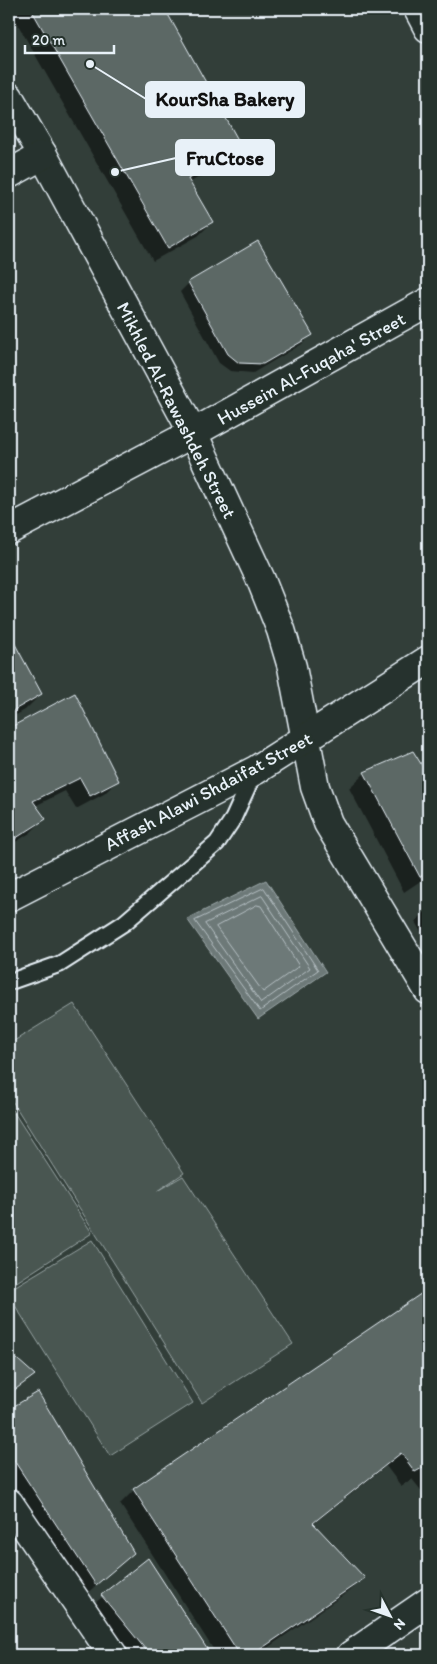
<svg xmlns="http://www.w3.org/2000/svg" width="437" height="1664" font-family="Itim,sans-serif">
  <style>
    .green { fill: #495651; stroke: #98a4a4 }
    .water { fill: #6d7978; stroke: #9ea9ab }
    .shadow { fill: #0007 }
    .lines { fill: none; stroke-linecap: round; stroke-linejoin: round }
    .shore { stroke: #b7c1c5; stroke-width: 1 }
    .building { fill: #5c6865; stroke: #e8f1f8 }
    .lane-casing { stroke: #e8f1f8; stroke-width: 19 }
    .street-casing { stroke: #e8f1f8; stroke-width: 31 }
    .lane { stroke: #26332d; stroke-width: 15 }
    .street { stroke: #26332d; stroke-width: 28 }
    .labels { text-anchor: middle; stroke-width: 5; stroke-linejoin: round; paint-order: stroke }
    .street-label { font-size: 19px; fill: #e8f1f8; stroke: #26332d }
    .leader { fill: none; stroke: #e8f1f8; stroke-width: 2 }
    .callout-dot { fill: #e8f1f8; stroke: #26332d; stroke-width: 2 }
    .callout { fill: #e8f1f8; stroke: #e8f1f8; stroke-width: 2 }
    .callout-label { font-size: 20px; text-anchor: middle; font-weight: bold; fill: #111 }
  </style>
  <rect width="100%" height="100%" fill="#323e39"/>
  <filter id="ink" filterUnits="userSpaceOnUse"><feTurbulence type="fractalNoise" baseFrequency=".02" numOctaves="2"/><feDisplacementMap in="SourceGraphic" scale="10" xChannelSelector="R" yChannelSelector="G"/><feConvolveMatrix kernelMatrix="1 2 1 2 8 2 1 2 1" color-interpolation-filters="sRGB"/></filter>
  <g filter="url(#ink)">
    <g class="green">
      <polygon points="74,1004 184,1173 157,1191 183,1176 293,1344 202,1403 9,1096 9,1044"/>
      <polygon points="9,1105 92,1233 9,1287"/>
      <polygon points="92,1240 193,1403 110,1456 9,1296 9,1290"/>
    </g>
    <polygon class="water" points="266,880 326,972 258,1019 187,919"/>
    <g class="shadow">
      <polygon points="9,9 163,9 241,147 227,161 189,183 212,222 198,236 153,261"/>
      <polygon points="189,283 311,335 302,344 253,373 230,371 219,363 180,292"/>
      <polygon points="9,636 41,694 25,710 9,719"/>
      <polygon points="75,695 118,780 104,794 76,809 65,791 35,806 44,819 30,833 9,846 9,729"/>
      <polygon points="412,752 428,778 428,876 404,892 349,788 365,773"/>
      <polygon points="428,909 428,944 415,922"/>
      <polygon points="428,1291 428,1499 412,1479 401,1486 386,1466 313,1524 363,1578 349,1591 257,1655 217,1655 120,1504 134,1490"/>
      <polygon points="9,1353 33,1375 9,1395"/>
      <polygon points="37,1394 120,1564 84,1596 9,1483 9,1410"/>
      <polygon points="147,1560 210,1655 128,1655 89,1608"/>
    </g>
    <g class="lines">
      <g class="shore">
        <polygon points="264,888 318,970 260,1011 195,921"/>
        <polygon points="262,896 310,968 261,1003 205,924"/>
        <polygon points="257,905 261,906 299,966 263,992 216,927"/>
      </g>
    </g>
    <g class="building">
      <polygon points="31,9 165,9 242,147 188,179 213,222 168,248"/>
      <polygon points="258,241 313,335 263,364 239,363 228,354 188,282"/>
      <polygon points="9,633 42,694 9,713"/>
      <polygon points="75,693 119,781 90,796 80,778 33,801 46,819 13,840 9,829 9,728"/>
      <polygon points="413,751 428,775 428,872 420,877 364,772"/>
      <polygon points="428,1289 428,1469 426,1466 415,1472 401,1453 313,1523 365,1578 252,1655 240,1655 133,1489"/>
      <polygon points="9,1352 35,1375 9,1394"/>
      <polygon points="38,1392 134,1553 96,1585 9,1453 9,1409"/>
      <polygon points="148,1558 211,1655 150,1655 101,1595"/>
    </g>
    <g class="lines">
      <defs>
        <polyline id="lane" points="9,982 60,964 124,923 217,843 233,819 254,773"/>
        <g id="street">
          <polyline points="418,9 428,28"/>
          <polyline points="9,97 43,155 193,433 261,580 281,630 292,667 315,787 328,823 428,990"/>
          <polyline points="9,174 43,155"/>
          <polyline points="9,530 193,433 428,302"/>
          <polyline points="9,897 256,770 428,660"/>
          <polyline points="9,1503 113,1655"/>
          <polyline points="351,1655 428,1602"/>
        </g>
      </defs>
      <use href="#lane" class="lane-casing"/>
      <use href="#street" class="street-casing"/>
      <use href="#lane" class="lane"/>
      <use href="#street" class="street"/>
    </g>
  </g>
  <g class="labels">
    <g class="street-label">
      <text transform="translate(311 368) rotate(-29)" y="7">Hussein Al-Fuqaha' Street</text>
      <text transform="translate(177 410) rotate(63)" y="7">Mikhled Al-Rawashdeh Street</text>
      <text transform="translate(208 791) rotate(-28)" y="7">Affash Alawi Shdaifat Street</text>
    </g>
  </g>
  <path class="leader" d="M90 64L146 99M115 172L176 158"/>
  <g class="callout-dot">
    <circle cx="90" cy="64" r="5"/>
    <circle cx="115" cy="172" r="5"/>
  </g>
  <g class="callout">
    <rect x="146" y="82" width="158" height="35" rx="5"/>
    <rect x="176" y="140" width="98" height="35" rx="5"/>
  </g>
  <g class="callout-label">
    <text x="225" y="106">KourSha Bakery</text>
    <text x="225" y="165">FruCtose</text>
  </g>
  <rect width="437" height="1664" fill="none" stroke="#26332d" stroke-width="30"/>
  <rect x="15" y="15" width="407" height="1634" fill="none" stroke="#e8f1f8" stroke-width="2" filter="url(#ink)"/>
  <g transform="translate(390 1616) rotate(131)" stroke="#26332d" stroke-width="4" paint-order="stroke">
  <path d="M0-4L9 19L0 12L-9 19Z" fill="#e8f1f8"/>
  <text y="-8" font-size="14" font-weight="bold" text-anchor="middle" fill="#e8f1f8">N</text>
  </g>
  <path d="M25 45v8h89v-8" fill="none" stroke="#e8f1f8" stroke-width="2.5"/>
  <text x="32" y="45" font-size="15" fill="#e8f1f8" stroke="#26332d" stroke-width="4" paint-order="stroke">20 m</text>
</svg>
